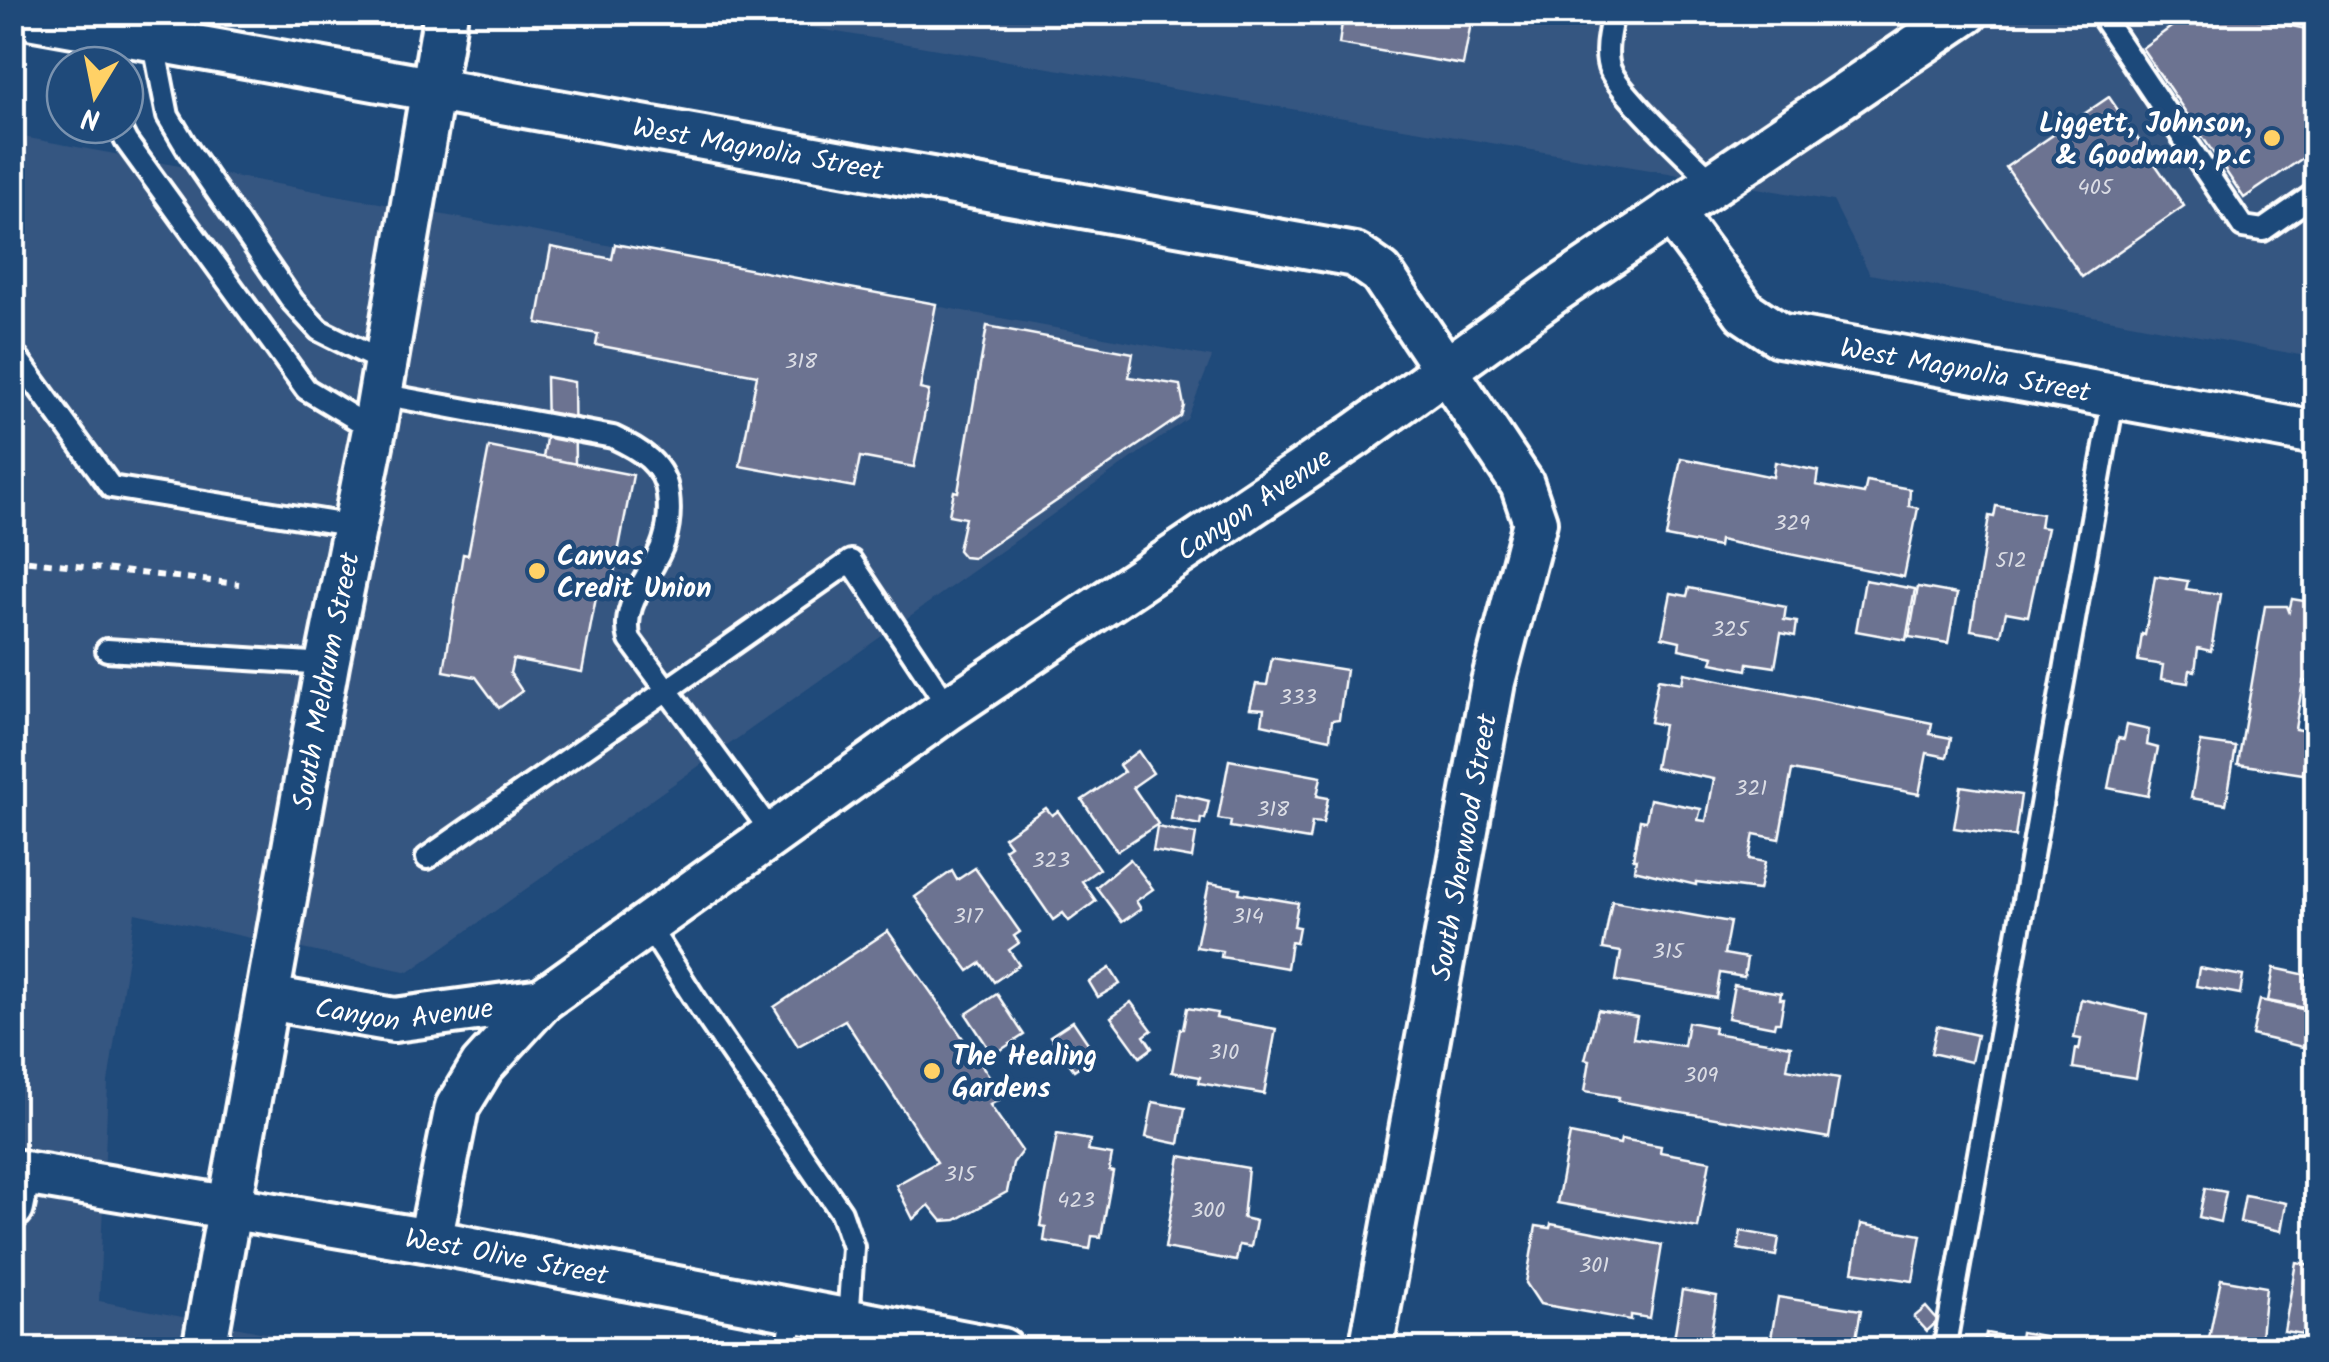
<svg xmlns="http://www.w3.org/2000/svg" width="2329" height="1362" font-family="Kalam,sans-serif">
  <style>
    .built { fill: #365681 }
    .building { fill: #6c7391; stroke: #fff; stroke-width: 2.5 }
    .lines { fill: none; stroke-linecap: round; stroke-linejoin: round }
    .service-casing { stroke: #fff; stroke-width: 28 }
    .minor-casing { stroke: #fff; stroke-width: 50 }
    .path { stroke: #fff; stroke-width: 6; stroke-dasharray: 8 8; stroke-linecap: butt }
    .service { stroke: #1f4a7a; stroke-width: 20 }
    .minor { stroke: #1f4a7a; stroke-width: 42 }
    .poi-dot { fill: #ffd166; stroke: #1f4a7a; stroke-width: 4 }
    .labels { text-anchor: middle; stroke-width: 9; stroke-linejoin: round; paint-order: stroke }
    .number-label { font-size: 22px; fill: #dadce4 }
    .poi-label { font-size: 28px; font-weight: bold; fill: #fff; stroke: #1f4a7a; text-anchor: start }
    .street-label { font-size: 28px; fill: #fff; stroke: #1f4a7a }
  </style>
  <rect width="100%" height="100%" fill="#1f4a7a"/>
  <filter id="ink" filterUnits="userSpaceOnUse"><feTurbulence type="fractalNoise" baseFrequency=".01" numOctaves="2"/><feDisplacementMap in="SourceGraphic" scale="20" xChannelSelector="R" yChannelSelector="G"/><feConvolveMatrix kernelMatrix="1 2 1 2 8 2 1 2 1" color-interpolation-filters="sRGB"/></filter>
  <g filter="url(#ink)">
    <g class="built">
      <polygon points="725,13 2316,13 2316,358 1870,274 1833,201"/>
      <polygon points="12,135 1212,357 1187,419 409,972 135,913 108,1082 99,1301 349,1349 13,1349"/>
    </g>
    <g class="building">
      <polygon points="1322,12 1473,12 1463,65 1339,44 1343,16"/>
      <polygon points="2192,12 2223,12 2311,30 2316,27 2316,149 2244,198 2142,48"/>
      <polygon points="2109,97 2184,206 2082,277 2006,167"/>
      <polygon points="615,244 936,304 920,389 929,391 914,467 860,457 854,487 740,466 757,375 596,345 598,334 537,323 551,247 612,259"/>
      <polygon points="2314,252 2316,252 2316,306 2305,304"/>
      <polygon points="987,326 1133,353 1129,377 1180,385 1184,406 1181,416 973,558 964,557 958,550 965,518 949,515 954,491 958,492"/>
      <polygon points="546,377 574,382 575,464 543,458 547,432"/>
      <polygon points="489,447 633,475 611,589 598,587 582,672 513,659 510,673 522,691 499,708 476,677 444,671 463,554 468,555"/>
      <polygon points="1681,458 1773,477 1775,462 1818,471 1816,485 1864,494 1867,481 1910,489 1909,506 1918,508 1904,577 1719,540 1718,547 1666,537"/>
      <polygon points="1996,506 2042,514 2040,527 2047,528 2028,616 2006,612 2001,635 1971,630 1989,516 1994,517"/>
      <polygon points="2155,576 2188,581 2186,589 2220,594 2211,651 2198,648 2195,671 2190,670 2188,683 2161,679 2163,665 2138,661 2142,634 2145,635"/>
      <polygon points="1865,580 1915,589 1906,640 1856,631"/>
      <polygon points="1918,587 1957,594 1948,643 1909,637"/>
      <polygon points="1689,588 1786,607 1784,620 1797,622 1795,636 1781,633 1775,667 1748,663 1747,670 1712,663 1714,656 1679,649 1680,641 1662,637 1671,593 1687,596"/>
      <polygon points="2292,599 2316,603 2316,684 2303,681 2295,729 2311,732 2303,774 2238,764 2265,606 2287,606 2289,611"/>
      <polygon points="1272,658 1346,670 1339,719 1332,720 1330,739 1262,724 1264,709 1250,708 1256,684 1267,685"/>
      <polygon points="1684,673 1932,723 1930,734 1951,738 1947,757 1927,753 1919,794 1792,770 1779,839 1754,834 1749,859 1765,862 1759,890 1696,882 1696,885 1634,870 1636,859 1633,859 1640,820 1646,821 1650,799 1701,809 1698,820 1706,821 1714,779 1655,768 1663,725 1650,722 1658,679 1682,683"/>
      <polygon points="2127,725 2149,730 2147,745 2158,748 2148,796 2108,788 2118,738 2124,739"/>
      <polygon points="2201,742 2236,747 2226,804 2191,798"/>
      <polygon points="1138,751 1153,773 1133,787 1158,824 1117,851 1082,800 1124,772 1119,765"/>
      <polygon points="2314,754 2316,755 2316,826 2307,824 2310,807 2305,806"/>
      <polygon points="1229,760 1321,777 1317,796 1328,798 1323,823 1312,822 1309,840 1230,827 1231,821 1218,819"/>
      <polygon points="1961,786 2021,795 2015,837 1954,828"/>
      <polygon points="1175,793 1209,801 1205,819 1201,818 1200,825 1171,819"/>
      <polygon points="1046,808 1052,815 1058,811 1099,869 1082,881 1096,901 1069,921 1063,913 1053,920 1004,849 1010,845 1004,837"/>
      <polygon points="1157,827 1196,834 1192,858 1153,851"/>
      <polygon points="1130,859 1153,889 1136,901 1141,909 1122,922 1096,887"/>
      <polygon points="975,868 1020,932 1014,936 1019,943 1009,950 1019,965 994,982 981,963 969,971 915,897 952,871 957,880"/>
      <polygon points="1209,883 1240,888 1239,893 1298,903 1294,926 1299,927 1296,943 1291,942 1287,968 1221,957 1222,951 1196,947"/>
      <polygon points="1612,901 1730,922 1724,954 1747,958 1744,977 1720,973 1716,998 1616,981 1621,952 1603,949"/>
      <polygon points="888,931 1004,1097 990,1105 1022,1151 1013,1163 1007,1192 956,1220 942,1221 929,1205 913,1219 896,1185 937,1162 845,1020 798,1046 774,1007"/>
      <polygon points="1110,968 1120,984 1098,997 1089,982"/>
      <polygon points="2199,968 2243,976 2240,994 2196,986"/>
      <polygon points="2274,968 2316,977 2316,1010 2268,1001"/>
      <polygon points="1734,985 1781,993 1780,999 1784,999 1780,1022 1775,1022 1774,1027 1728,1018"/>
      <polygon points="997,994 1024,1035 993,1055 966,1014"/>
      <polygon points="2081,999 2147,1014 2136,1078 2073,1068 2076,1049 2079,1050 2081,1039 2074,1038"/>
      <polygon points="2260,1000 2316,1012 2311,1049 2252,1035"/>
      <polygon points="1131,1002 1152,1030 1144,1036 1152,1048 1140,1057 1111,1017"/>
      <polygon points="1187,1008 1217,1013 1216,1018 1276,1029 1264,1094 1199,1083 1200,1077 1172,1072 1180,1029 1183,1029"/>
      <polygon points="1598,1010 1637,1017 1633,1038 1684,1046 1688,1022 1715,1027 1714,1033 1791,1046 1787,1069 1839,1078 1829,1138 1618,1101 1619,1097 1585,1091 1590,1060 1585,1059"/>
      <polygon points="1073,1021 1096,1055 1074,1070 1050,1036"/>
      <polygon points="1937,1026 1977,1035 1971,1062 1931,1053"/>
      <polygon points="1153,1102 1185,1108 1179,1144 1146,1137"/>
      <polygon points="1057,1134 1090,1140 1088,1151 1112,1155 1109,1171 1113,1172 1101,1237 1092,1236 1090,1249 1044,1241 1046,1227 1040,1226"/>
      <polygon points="1570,1134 1620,1144 1621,1139 1661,1146 1660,1152 1710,1161 1698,1228 1557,1203"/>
      <polygon points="1180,1156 1248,1168 1243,1218 1256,1221 1251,1247 1239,1245 1236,1261 1165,1248"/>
      <polygon points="2205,1188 2226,1192 2220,1222 2199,1217"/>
      <polygon points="2245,1195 2286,1203 2281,1231 2240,1222"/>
      <polygon points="1551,1224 1662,1245 1650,1318 1631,1315 1631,1320 1540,1304 1526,1283 1536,1226 1550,1228"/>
      <polygon points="1861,1224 1921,1235 1913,1281 1853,1272"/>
      <polygon points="1741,1231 1779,1238 1776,1256 1738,1249"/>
      <polygon points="2296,1262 2316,1266 2316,1336 2284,1331"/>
      <polygon points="2221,1279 2266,1287 2260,1347 2209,1338"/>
      <polygon points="1682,1290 1717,1296 1708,1350 1673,1345"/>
      <polygon points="1778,1297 1861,1310 1854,1350 1769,1350"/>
      <polygon points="1926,1307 1938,1321 1927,1331 1914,1317"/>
      <polygon points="2021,1332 2112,1348 1983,1350 1986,1333 2020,1339"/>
    </g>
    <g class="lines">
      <defs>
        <g id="service">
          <path d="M1613 12C1610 29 1604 50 1609 67 1616 91 1693 162 1714 183"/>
          <polyline points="2099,12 2243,227 2263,230 2316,193"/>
          <polyline points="99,30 103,65"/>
          <polyline points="153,39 168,116 189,151 293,302 319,330 385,363"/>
          <polyline points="118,125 126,141 306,389 374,430"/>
          <polyline points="12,351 111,487 355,526"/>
          <path d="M380 394 613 437C639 449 665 464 668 495 670 511 669 525 664 541 654 574 619 603 630 640L773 834"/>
          <polyline points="107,650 327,664"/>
          <polyline points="427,858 851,561 949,708"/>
          <polyline points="647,924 702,1010 841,1212 853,1247 848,1322"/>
          <polyline points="787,1350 794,1311"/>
          <polyline points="1944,1350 2114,395"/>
        </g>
        <g id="minor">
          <path id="s1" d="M12 14 1355 255 1381 273 1522 484 1535 522 1493 682 1371 1350"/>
          <path id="s2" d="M1671 212 1745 312 1779 335 2316 433"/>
          <path id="s3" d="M268 998 394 1020 542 1000 482 1066 457 1107 430 1241"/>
          <path id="s4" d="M542 1000 949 708 1357 434 1555 291 1967 12"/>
          <path id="s5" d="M12 1171 430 1241 1002 1350"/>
          <polyline points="12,1207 19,1172"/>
          <path id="s6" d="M204 1350 327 664 374 430 446 12"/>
        </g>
      </defs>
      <use href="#service" class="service-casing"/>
      <use href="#minor" class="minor-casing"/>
      <polyline class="path" points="12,559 239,584"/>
      <use href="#service" class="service"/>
      <use href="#minor" class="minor"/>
    </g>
  </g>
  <g class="poi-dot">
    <circle cx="2272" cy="138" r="10"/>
    <circle cx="537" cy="571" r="10"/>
    <circle cx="932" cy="1071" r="10"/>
  </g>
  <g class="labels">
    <g class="number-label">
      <text x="2095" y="194">405</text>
      <text x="801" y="368">318</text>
      <text x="1792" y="530">329</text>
      <text x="2011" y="567">512</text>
      <text x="1730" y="636">325</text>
      <text x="1298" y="704">333</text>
      <text x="1751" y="795">321</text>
      <text x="1273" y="816">318</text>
      <text x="1051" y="867">323</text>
      <text x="968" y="923">317</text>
      <text x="1248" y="923">314</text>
      <text x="1668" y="958">315</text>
      <text x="1224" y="1059">310</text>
      <text x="1701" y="1082">309</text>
      <text x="960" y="1181">315</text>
      <text x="1076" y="1207">423</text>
      <text x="1208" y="1217">300</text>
      <text x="1594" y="1272">301</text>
    </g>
    <g class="poi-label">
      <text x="2252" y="132" text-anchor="end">Liggett, Johnson,<tspan x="2252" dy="32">&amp; Goodman, p.c</tspan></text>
      <text x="557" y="565">Canvas<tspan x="557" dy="32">Credit Union</tspan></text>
      <text x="952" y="1065">The Healing<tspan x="952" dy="32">Gardens</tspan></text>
    </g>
    <g class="street-label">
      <text dy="10" stroke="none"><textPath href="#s1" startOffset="758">West Magnolia Street</textPath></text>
      <text dy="10" stroke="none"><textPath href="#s2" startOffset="355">West Magnolia Street</textPath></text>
      <text dy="10" stroke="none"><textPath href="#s4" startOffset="868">Canyon Avenue</textPath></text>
      <text dy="10" stroke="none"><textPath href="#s6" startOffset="680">South Meldrum Street</textPath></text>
      <text transform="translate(1463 847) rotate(-80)" y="10">South Sherwood Street</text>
      <text dy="10" stroke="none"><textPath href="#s3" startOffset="138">Canyon Avenue</textPath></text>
      <text dy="10" stroke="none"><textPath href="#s5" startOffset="502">West Olive Street</textPath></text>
    </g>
  </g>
  <rect width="2329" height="1362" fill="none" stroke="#1f4a7a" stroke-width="50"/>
  <rect x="25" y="25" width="2279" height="1312" fill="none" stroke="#fff" stroke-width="4" filter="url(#ink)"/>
  <g transform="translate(95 95) rotate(190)"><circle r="48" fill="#1f4a7a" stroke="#7992af" stroke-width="2.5"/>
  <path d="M0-8L18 38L0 25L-18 38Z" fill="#ffd166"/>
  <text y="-15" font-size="28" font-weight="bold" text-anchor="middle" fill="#ffffff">N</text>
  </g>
</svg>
